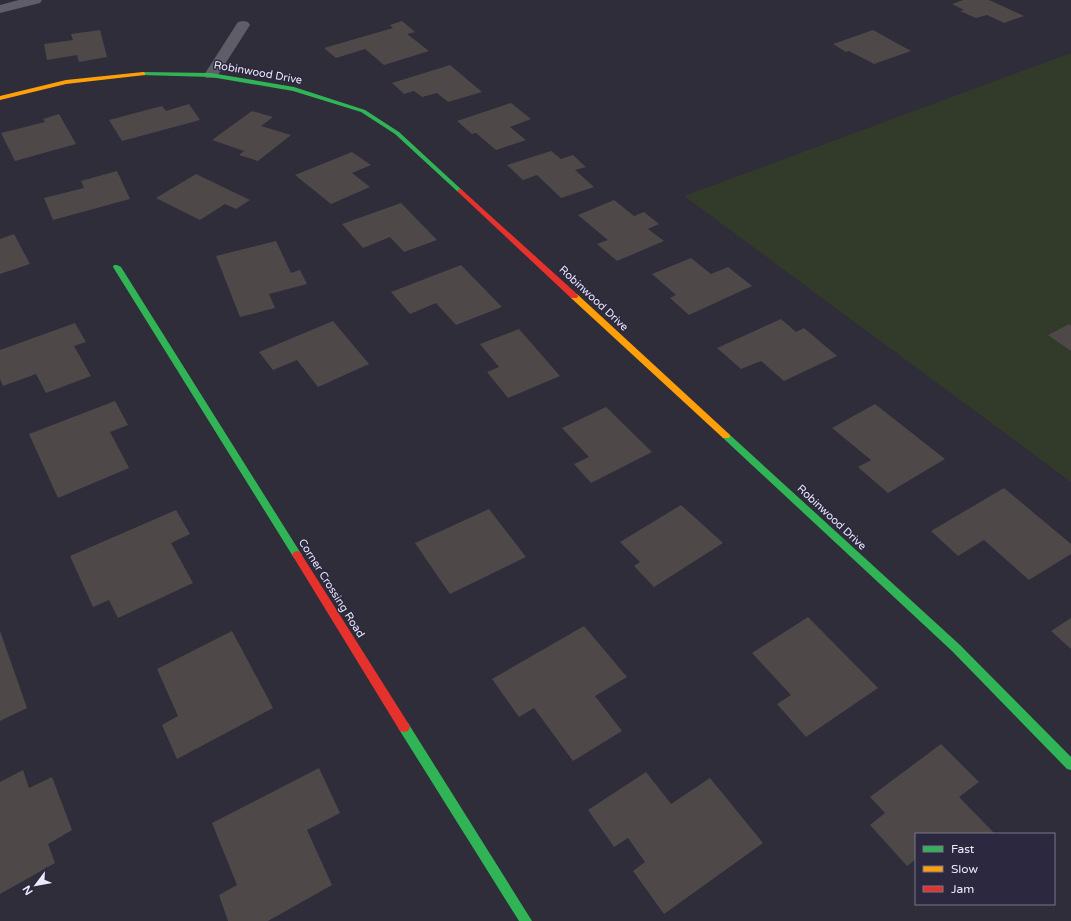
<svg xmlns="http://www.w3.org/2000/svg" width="1071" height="921" font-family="'Varela Round',sans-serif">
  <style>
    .green { fill: #323a2a }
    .building { fill: #4e4849 }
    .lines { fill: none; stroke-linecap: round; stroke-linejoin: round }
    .street { fill: #5f5e68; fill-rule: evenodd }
    .fast { fill: #30b455; fill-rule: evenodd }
    .slow { fill: #ff9f0a; fill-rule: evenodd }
    .jam { fill: #e5322d; fill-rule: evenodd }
    .labels { text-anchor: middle; stroke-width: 3; stroke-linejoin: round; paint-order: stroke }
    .street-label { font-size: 11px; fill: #ebeaf9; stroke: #2b283f }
  </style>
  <rect width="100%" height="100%" fill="#2f2d3a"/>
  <polygon class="green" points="1071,53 1071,482 684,196"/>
  <g class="building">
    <polygon points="963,0 989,0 1024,16 1004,23 987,15 976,18 960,11 964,10 952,4"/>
    <polygon points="402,21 415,32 407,34 429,51 384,65 365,49 336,58 324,48 393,28 390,25"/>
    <polygon points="100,30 107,57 79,62 77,55 47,60 44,44 73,40 71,34"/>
    <polygon points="873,30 911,51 874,64 849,51 846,52 833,44"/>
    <polygon points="450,65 482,92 448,102 437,93 422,97 414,91 404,94 392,83"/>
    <polygon points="511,103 531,119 510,127 526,140 496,150 476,133 472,134 457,121"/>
    <polygon points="189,104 200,120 122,141 109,120 162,106 166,111"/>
    <polygon points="252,111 273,117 261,126 291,135 258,161 239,155 244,151 212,140"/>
    <polygon points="59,114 76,144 15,161 1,133 45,122 43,119"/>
    <polygon points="551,151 561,159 573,155 586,167 575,170 594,187 561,198 537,175 523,180 507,165"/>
    <polygon points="352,152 371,165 352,173 370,187 331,204 295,175"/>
    <polygon points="117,171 130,199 53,220 44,198 84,188 81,181"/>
    <polygon points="196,174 250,200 236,209 225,204 200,220 156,198"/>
    <polygon points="614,200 634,216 644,212 659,224 648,229 664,241 617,261 597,244 608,240 578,215"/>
    <polygon points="401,203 437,240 404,252 390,237 363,248 342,224"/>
    <polygon points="14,234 30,264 0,274 0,239"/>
    <polygon points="276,241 291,273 300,270 307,284 269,294 275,308 240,317 216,256"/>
    <polygon points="691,258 711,274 728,267 752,286 689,315 670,298 676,295 652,274"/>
    <polygon points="461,265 502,307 456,325 436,303 410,314 391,292"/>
    <polygon points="781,319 796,332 804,328 837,356 784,381 761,361 741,369 717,348"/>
    <polygon points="333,321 369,364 318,387 297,360 273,370 259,352"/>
    <polygon points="75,323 86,342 74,346 91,376 46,393 36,374 3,386 0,379 0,350"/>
    <polygon points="1069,324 1071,326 1071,351 1048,335"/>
    <polygon points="519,329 560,376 508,398 487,372 499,367 480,344"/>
    <polygon points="115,401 128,425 110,432 129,468 58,498 29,434"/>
    <polygon points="875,404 945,459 888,493 858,467 871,460 832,428"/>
    <polygon points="606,407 652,452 591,483 574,464 589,457 562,428"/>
    <polygon points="1004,488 1071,544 1071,554 1029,580 984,540 958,556 931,531"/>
    <polygon points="681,505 723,543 654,587 634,566 640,562 620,542"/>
    <polygon points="489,509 526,557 450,594 415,543"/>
    <polygon points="176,510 190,534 171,543 193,583 118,618 109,600 93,607 70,556"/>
    <polygon points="808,617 878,688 806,737 777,704 791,695 752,653"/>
    <polygon points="1071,618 1071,649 1051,631"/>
    <polygon points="584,626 627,677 595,696 622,731 573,761 534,708 519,717 492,679"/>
    <polygon points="0,631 27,708 0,721"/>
    <polygon points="232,631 273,708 177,759 162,725 178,716 157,669"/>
    <polygon points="941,744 979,782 959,797 995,834 916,834 916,859 907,866 870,825 885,813 870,797"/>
    <polygon points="319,768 340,813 307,830 332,885 268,921 228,921 219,895 237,885 212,823"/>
    <polygon points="23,770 29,788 52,777 72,830 48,844 55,863 0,894 0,782"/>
    <polygon points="646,772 671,804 710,778 763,843 664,914 633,871 645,862 628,838 614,847 588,810"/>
  </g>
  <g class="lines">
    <g class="street">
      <polygon points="19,0 42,0 40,3 0,13 0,5"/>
      <polygon points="243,21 248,22 250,25 218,75 216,78 206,78 204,75 236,25 238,22"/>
    </g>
    <g class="fast">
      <polygon points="143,72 211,73 294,87 365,110 399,132 463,191 462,192 458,192 395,134 361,112 293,91 211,77 141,75 141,73"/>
      <polygon points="114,265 117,265 121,267 300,552 302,555 300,558 297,559 294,558 113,267"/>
      <polygon points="726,433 729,434 960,645 1071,757 1071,770 1067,769 952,651 723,438 722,436 723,434"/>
      <polygon points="404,722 408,723 532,921 519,921 400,731 398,727 400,723"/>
    </g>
    <g class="slow">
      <polygon points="143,72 145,73 145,75 66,84 0,100 0,96 66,80"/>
      <polygon points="571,294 577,294 729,434 730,436 729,438 723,438 571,298 570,296"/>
    </g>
    <g class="jam">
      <polygon points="460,189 462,190 577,294 578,296 577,298 571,298 458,192 458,190"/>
      <polygon points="297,551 300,552 408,723 410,727 408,731 404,732 400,731 294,558 292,555 294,552"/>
    </g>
  </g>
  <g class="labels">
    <g class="street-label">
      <text transform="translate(258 72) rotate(10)" y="4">Robinwood Drive</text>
      <text transform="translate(594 298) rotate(43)" y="4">Robinwood Drive</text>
      <text transform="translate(832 517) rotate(43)" y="4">Robinwood Drive</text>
      <text transform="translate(332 588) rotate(58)" y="4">Corner Crossing Road</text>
    </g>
  </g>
  <rect x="915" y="833" width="140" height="72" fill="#2b283f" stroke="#787689"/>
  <rect x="923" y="846" width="20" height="6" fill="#30b455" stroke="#787689"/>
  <text x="951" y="853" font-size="12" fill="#ebeaf9">Fast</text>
  <rect x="923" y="866" width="20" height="6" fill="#ff9f0a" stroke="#787689"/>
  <text x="951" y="873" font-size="12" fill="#ebeaf9">Slow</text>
  <rect x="923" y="886" width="20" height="6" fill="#e5322d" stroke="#787689"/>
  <text x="951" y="893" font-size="12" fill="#ebeaf9">Jam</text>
  <g transform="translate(36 885) rotate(238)" stroke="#2b283f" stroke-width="3" paint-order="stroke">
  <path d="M0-3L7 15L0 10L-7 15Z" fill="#ebeaf9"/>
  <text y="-6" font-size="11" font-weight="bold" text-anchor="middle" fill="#ebeaf9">N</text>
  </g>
</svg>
